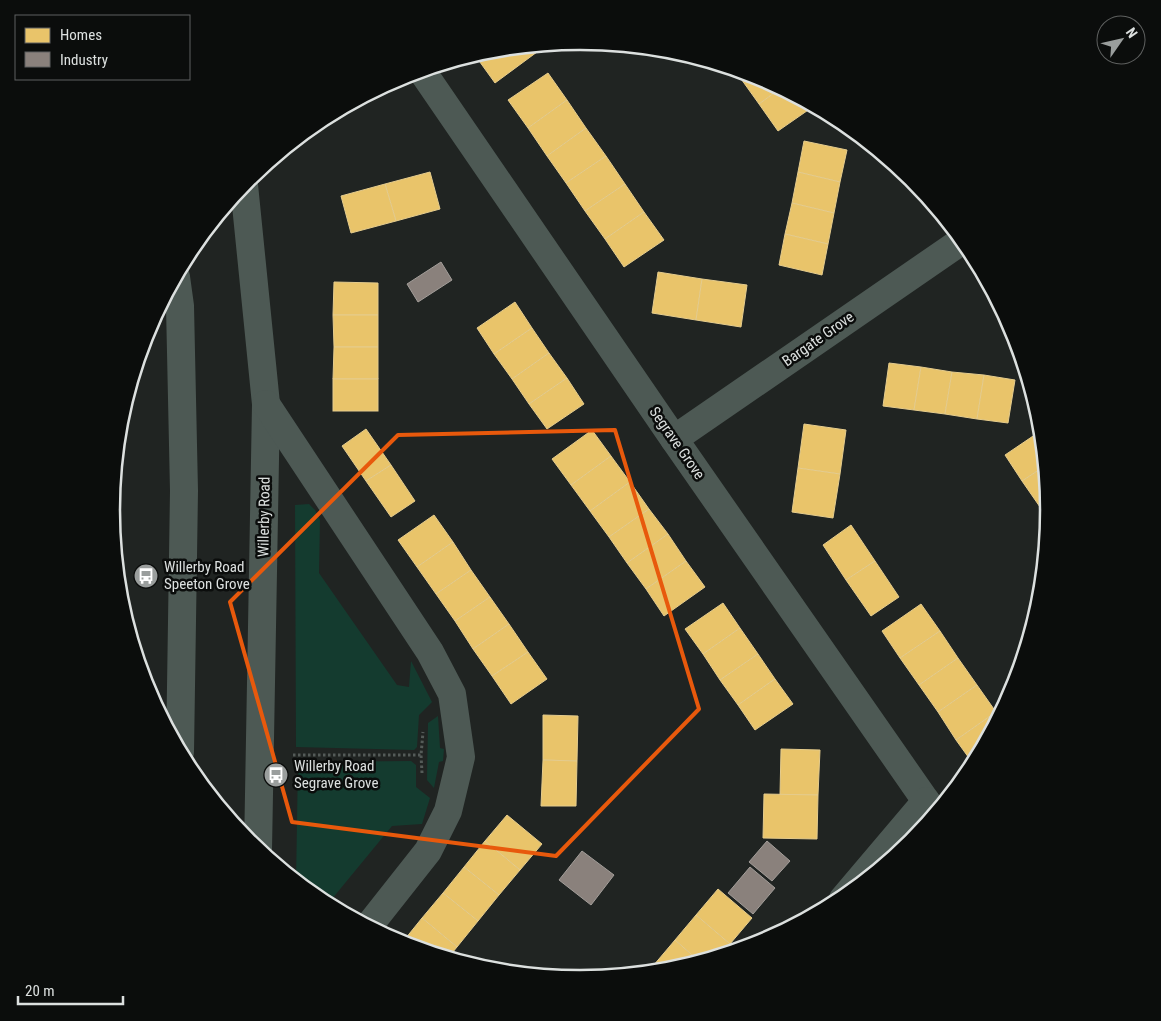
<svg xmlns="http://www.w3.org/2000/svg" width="1161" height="1021" font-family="'Roboto Condensed',sans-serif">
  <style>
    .green { fill: #143b2f }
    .homes { fill: #e9c46a; stroke: #e5cc8d }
    .industry { fill: #8a817c; stroke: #a39e9a }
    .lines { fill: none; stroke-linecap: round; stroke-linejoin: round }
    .path { stroke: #545b58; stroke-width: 3; stroke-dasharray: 2.5 2.5; stroke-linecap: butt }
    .minor { stroke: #4d5954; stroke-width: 28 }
    .marked { fill: none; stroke: #e8590c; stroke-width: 4; stroke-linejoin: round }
    .labels { text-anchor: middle; stroke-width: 5; stroke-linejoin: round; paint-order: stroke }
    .street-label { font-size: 15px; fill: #dce0df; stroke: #0b0d0c }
    .poi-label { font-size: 15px; fill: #dce0df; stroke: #0b0d0c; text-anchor: start }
    .rim { fill: none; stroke: #dce0df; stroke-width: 2.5 }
  </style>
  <rect width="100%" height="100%" fill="#202422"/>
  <g class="green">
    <polygon points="309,504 315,510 320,520 319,573 397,685 409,687 411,661 432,702 419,715 417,747 414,750 296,747 295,505"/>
    <polygon points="438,716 440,748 444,749 443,761 439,762 434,788 427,780 428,723"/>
    <polygon points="411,761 416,765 416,787 430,798 422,824 392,826 327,905 320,900 296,881 298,762"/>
  </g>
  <g class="homes">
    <polygon points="533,46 537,52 495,83 477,58 489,50"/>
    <polygon points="486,51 477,58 474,55"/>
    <polygon points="733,69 744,72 739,76"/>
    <polygon points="744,72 760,77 781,88 759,104 739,76"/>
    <polygon points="548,73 567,100 528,128 508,100"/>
    <polygon points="781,88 814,106 778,131 759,104"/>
    <polygon points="567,100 586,128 547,156 528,128"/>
    <polygon points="586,128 606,156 566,183 547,156"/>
    <polygon points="804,141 847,150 840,182 798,172"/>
    <polygon points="606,156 625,184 585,211 566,183"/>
    <polygon points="430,172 440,209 396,221 385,184"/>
    <polygon points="798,172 840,182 834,213 792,203"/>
    <polygon points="385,184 396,221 351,233 341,196"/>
    <polygon points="625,184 644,212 605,239 585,211"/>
    <polygon points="792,203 834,213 828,244 785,234"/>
    <polygon points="644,212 664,240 624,267 605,239"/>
    <polygon points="785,234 828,244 822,275 779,265"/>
    <polygon points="658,272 702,279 696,320 652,313"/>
    <polygon points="702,279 747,285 741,327 696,320"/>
    <polygon points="334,282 378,283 378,315 333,315"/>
    <polygon points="515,302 532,328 494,354 477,328"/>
    <polygon points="333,315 378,315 378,347 334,347"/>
    <polygon points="532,328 549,353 512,379 494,354"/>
    <polygon points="334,347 378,347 378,379 333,379"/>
    <polygon points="549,353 567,378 529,404 512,379"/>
    <polygon points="889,363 921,367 914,410 883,406"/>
    <polygon points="921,367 952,372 945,414 914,410"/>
    <polygon points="952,372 984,375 977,419 945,414"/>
    <polygon points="984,375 1015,380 1008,423 977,419"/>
    <polygon points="567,378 584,404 547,429 529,404"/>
    <rect x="333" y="379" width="45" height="32"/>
    <polygon points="804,424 846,430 840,474 798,468"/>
    <polygon points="119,428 121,453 117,454"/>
    <polygon points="366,429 391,465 366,481 342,446"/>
    <polygon points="592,430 611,456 571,485 552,459"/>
    <polygon points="1042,430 1045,466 1022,481 1005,455"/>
    <polygon points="611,456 630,482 590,511 571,485"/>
    <polygon points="391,465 415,501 391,517 366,481"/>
    <polygon points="1045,466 1049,502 1040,507 1022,481"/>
    <polygon points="798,468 840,474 833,518 792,512"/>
    <polygon points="115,480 114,513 112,513 111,510"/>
    <polygon points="630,482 649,509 609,537 590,511"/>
    <polygon points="1049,502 1050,511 1049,520 1040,507"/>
    <polygon points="649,509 668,534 627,563 609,537"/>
    <polygon points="112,513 114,513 114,542"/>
    <polygon points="434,515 453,542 417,567 398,540"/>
    <polygon points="851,525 875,561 846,580 823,545"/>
    <polygon points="668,534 686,561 646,589 627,563"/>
    <polygon points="453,542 471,570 436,594 417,567"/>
    <polygon points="686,561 705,587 664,616 646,589"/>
    <polygon points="875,561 899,597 871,616 846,580"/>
    <polygon points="471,570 490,597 455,621 436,594"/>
    <polygon points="490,597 509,624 473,649 455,621"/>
    <polygon points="723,603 740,628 703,654 685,629"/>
    <polygon points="921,604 940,631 900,658 882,631"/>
    <polygon points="509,624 528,652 492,676 473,649"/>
    <polygon points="740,628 758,654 720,680 703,654"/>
    <polygon points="940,631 958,658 919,685 900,658"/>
    <polygon points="528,652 547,679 511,704 492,676"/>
    <polygon points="758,654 775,679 738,705 720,680"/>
    <polygon points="958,658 977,685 938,712 919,685"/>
    <polygon points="775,679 793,704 755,730 738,705"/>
    <polygon points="977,685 996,712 956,740 938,712"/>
    <polygon points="996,712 1000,717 974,765 956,740"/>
    <polygon points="543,715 578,716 577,761 543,760"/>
    <polygon points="781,749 820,750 818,795 780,795"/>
    <polygon points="543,760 577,761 576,806 541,806"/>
    <polygon points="764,794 818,795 817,839 763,838"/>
    <polygon points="507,815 542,844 520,870 485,841"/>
    <polygon points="485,841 520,870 499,895 464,867"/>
    <polygon points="464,867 499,895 478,921 443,893"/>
    <polygon points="718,889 752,918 730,944 696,915"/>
    <polygon points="443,893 478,921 457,947 422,918"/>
    <polygon points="696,915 730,944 720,956 700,962 675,940"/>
    <polygon points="422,918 457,947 448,958 401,944"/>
    <polygon points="675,940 700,962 672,971 660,972 653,966"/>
    <polygon points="653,966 660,972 647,973"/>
  </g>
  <g class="industry">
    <polygon points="441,262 452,280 418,302 407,284"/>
    <polygon points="767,841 790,861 772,881 749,862"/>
    <polygon points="582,851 614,875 591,905 559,880"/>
    <polygon points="750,867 775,888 753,914 728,893"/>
  </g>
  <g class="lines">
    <g class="path">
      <polyline points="293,755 421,755"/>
      <polyline points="422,773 421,755 423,732"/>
    </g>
    <g class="minor">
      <polyline points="422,71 674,439 935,814"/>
      <polyline points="244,185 266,404 258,850"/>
      <polyline points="176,277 180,306 184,491 180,752"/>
      <polyline points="266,404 430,652 452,694 461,757 448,811 428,851 368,927"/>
      <polyline points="674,439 963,240"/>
      <polyline points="843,899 926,801"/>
    </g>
  </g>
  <path class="marked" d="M615 430 699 709 556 856 292 822 230 602 398 435Z"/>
  <defs>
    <symbol id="bus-disc" viewBox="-11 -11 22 22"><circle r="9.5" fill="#9a9e9d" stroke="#0b0d0c"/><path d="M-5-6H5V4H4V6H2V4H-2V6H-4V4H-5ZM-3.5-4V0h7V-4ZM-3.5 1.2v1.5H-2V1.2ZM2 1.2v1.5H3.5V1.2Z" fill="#fff"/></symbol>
  </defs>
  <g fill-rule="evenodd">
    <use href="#bus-disc" x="132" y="562" width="28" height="28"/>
    <use href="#bus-disc" x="262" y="761" width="28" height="28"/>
  </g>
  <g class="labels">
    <g class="street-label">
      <text transform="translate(818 339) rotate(-35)" y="5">Bargate Grove</text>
      <text transform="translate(677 443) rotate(55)" y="5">Segrave Grove</text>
      <text transform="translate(264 517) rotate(-89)" y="5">Willerby Road</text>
    </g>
    <g class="poi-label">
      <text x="164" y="572">Willerby Road<tspan x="164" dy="17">Speeton Grove</tspan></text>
      <text x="294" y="771">Willerby Road<tspan x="294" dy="17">Segrave Grove</tspan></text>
    </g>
  </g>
  <path d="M0 0H1161V1021H0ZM120 510a460 460 0 1 1 920 0a460 460 0 1 1-920 0Z" fill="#0b0d0c" fill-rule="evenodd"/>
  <path class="rim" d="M120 510a460 460 0 1 1 920 0a460 460 0 1 1-920 0Z"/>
  <rect x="15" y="15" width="175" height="65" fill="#0b0d0c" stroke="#5f6160"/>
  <rect x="25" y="28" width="25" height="15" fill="#e9c46a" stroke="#5f6160"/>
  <text x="60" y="40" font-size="15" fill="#dce0df">Homes</text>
  <rect x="25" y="52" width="25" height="15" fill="#8a817c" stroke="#5f6160"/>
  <text x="60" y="65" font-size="15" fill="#dce0df">Industry</text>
  <g transform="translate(1121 40) rotate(56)"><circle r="24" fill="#0b0d0c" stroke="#5f6160"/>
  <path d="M0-4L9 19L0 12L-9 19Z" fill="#9a9e9d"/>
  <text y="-8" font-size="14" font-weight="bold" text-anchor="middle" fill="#dce0df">N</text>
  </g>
  <path d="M18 996v8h105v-8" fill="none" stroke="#dce0df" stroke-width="2.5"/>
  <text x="25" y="996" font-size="15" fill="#dce0df" stroke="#0b0d0c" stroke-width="4" paint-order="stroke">20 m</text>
</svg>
